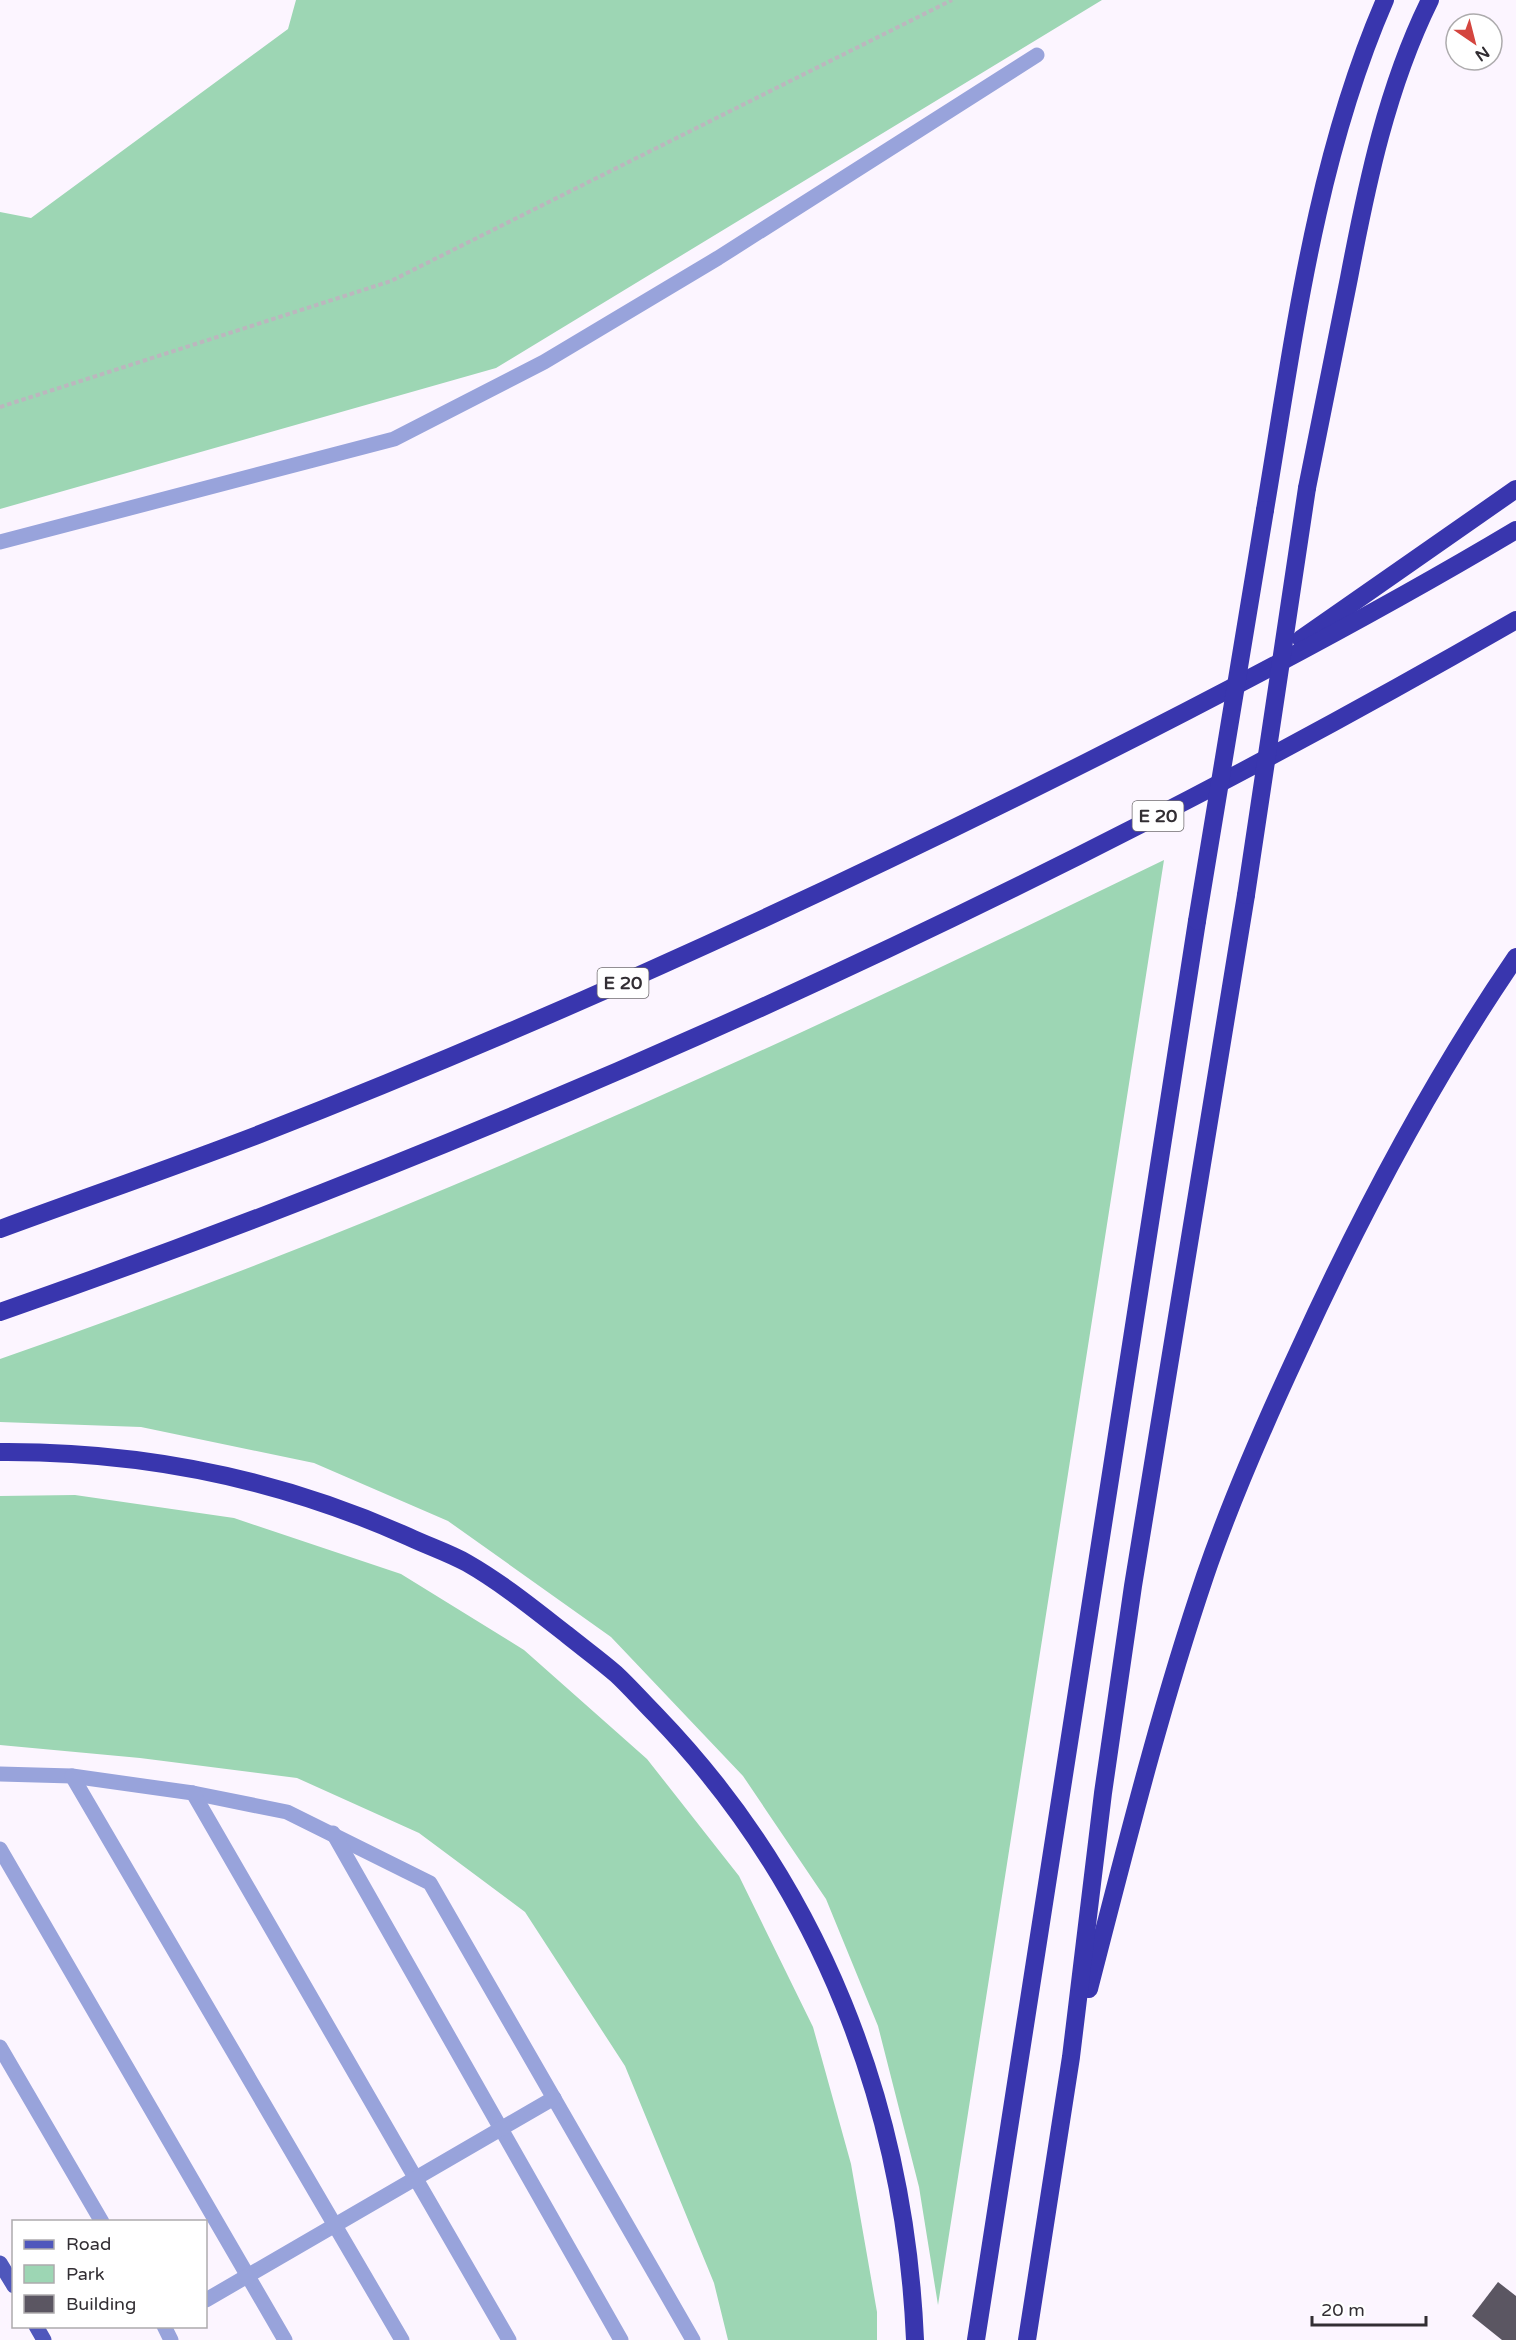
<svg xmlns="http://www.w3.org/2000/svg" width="1516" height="2340" font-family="'Varela Round',sans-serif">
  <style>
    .green { fill: #9dd6b4 }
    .building { fill: #5b5662 }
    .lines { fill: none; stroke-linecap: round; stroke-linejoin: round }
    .path { stroke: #bcb6be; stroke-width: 4; stroke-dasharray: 4.5 3; stroke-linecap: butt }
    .minor { stroke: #98a3db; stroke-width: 15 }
    .major { stroke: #4f57bc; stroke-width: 15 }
    .highway { stroke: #3936ae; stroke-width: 18 }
    .highway-bridge { stroke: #3936ae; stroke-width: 18 }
    .labels { text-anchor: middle; stroke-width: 6; stroke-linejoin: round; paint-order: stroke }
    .shield { fill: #fff; stroke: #706d70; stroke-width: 1.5 }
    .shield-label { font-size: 18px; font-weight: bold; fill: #322e33 }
  </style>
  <rect width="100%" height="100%" fill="#fcf5ff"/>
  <g class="green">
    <polygon points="296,0 1102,0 496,368 0,509 0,212 31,218 288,29"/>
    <path d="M1164 860 938 2305 919 2187 878 2026 826 1899 743 1776 611 1637 448 1521 314 1463 141 1427 0 1422V1359C400 1221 784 1045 1164 860Z"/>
    <polygon points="75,1495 234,1518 401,1574 524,1650 647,1759 739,1876 813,2027 851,2164 877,2312 877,2340 728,2340 714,2283 625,2066 525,1912 419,1833 297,1778 140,1758 0,1745 0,1496"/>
  </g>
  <polygon class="building" points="1498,2282 1516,2296 1516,2340 1502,2340 1472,2316"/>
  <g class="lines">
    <polyline class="path" points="0,407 391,281 952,0"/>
    <g class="minor">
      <polyline points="0,542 394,439 544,362 718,258 1037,55"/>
      <polyline points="0,1774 72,1776 193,1793 287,1812 430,1883 693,2340"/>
      <polyline points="72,1776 402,2340"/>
      <polyline points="193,1793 509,2340"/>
      <polyline points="333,1833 621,2340"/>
      <polyline points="0,1849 285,2340"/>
      <polyline points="0,2047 102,2222"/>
      <polyline points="206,2300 554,2098"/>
      <polyline points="164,2326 171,2340"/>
    </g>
    <g class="major">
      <polyline points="0,2263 14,2286"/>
      <polyline points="36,2326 44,2340"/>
    </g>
    <g class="highway">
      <path d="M1307 488C1321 418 1335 348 1349 278 1367 183 1387 87 1430 0"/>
      <path d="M1265 510C1294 338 1315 161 1385 0"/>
      <polyline points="1301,639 1516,489"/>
      <path d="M0 1229C87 1197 174 1167 260 1134 542 1024 817 898 1087 762 1232 689 1377 613 1516 530"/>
      <path d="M0 1312C525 1129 1034 898 1516 620"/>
      <path d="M0 1452C142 1451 280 1479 409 1537 428 1546 449 1553 467 1563 502 1583 535 1610 566 1634 582 1647 600 1660 616 1674 630 1687 643 1702 656 1715 820 1885 905 2105 915 2340"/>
      <path d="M1089 1989C1125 1850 1159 1712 1205 1576 1231 1500 1264 1425 1298 1352 1360 1216 1431 1081 1516 957"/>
      <polyline points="976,2340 1197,921"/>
      <polyline points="1027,2340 1071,2057 1103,1793 1133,1586 1246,895"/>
    </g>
    <g class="highway-bridge">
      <polyline points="1246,895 1307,488"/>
      <polyline points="1197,921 1265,510"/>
    </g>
  </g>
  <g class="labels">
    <g class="shield">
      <rect x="1132.5" y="801" width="51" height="30" rx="4.5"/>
      <rect x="597.5" y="968" width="51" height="30" rx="4.5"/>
    </g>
    <g class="shield-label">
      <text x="1158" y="822">E 20</text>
      <text x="623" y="989">E 20</text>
    </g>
  </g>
  <rect x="12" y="2220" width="195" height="108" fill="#ffffff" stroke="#adabad" stroke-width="1.5"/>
  <rect x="24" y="2240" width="30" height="9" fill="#4f57bc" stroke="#adabad" stroke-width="1.5"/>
  <text x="66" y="2250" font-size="18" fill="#322e33">Road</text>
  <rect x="24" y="2265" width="30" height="18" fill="#9dd6b4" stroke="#adabad" stroke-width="1.5"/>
  <text x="66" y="2280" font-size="18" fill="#322e33">Park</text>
  <rect x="24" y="2295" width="30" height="18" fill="#5b5662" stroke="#adabad" stroke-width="1.5"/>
  <text x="66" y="2310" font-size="18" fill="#322e33">Building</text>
  <g transform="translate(1474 42) rotate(145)"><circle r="28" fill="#ffffff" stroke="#adabad" stroke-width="1.5"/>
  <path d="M0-4.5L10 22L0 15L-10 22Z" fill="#d4453f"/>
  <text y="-9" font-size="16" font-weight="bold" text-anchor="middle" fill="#322e33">N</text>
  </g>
  <path d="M1312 2316v9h114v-9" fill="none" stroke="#322e33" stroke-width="3"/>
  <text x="1321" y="2316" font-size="18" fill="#322e33" stroke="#ffffff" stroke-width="4.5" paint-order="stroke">20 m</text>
</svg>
